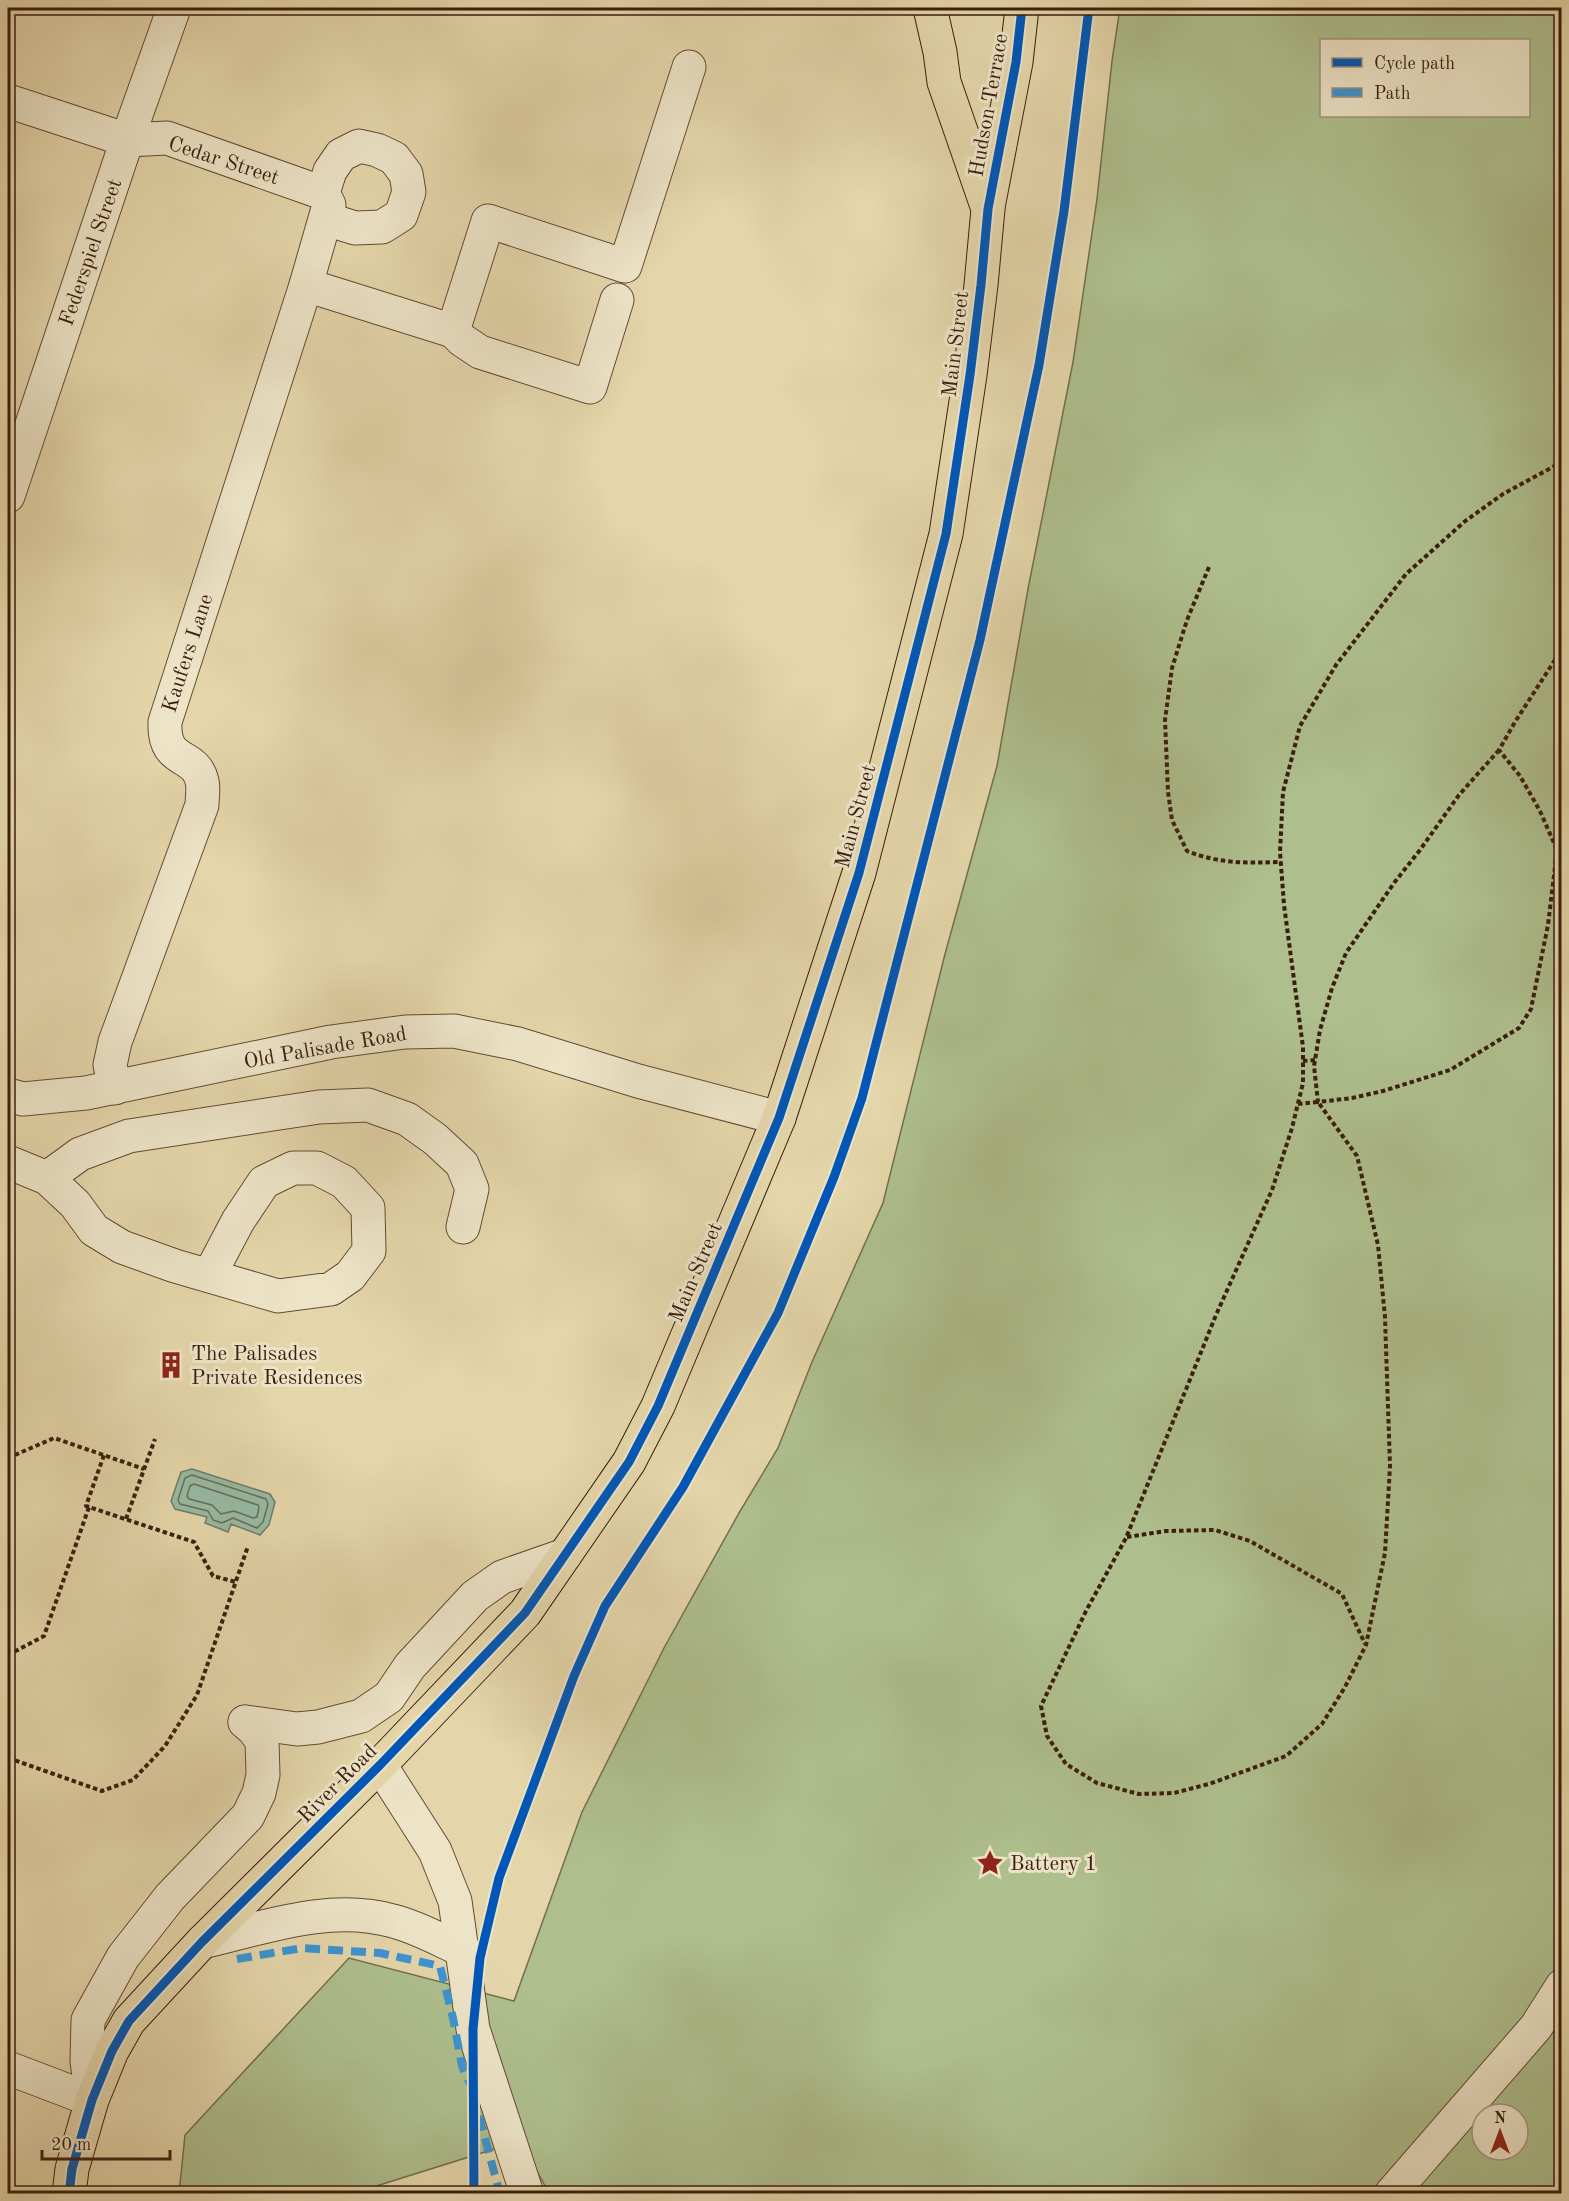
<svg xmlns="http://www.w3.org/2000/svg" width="1569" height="2201" font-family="'Old Standard TT',serif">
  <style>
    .green { fill: #aebf8d; stroke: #746e4d; stroke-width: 1.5; fill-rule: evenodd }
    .water { fill: #97baa3; stroke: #727b67; stroke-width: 1.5 }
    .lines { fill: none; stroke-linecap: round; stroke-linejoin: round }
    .shore { stroke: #686c58; stroke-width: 1.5 }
    .minor-casing { stroke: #644b34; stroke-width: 35 }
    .major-casing { stroke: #3a1d0d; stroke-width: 35 }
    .path { stroke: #3a1d0d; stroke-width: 4; stroke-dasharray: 4.5 3; stroke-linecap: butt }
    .minor { stroke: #ede4c8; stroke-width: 33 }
    .major { stroke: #e4d6aa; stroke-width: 33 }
    .quiet { stroke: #3e94d2; stroke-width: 8; stroke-dasharray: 15 8; stroke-linecap: butt }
    .cycleway-casing { stroke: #ede4c8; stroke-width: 13 }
    .cycleway { stroke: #0057b8; stroke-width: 9 }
    .labels { text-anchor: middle; stroke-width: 6; stroke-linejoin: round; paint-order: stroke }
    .street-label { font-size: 21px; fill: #3a1d0d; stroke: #ede4c8 }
    .poi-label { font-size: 21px; fill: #3a1d0d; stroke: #ede4c8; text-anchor: start }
  </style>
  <rect width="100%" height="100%" fill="#e4d6aa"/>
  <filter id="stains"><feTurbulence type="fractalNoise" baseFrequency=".00333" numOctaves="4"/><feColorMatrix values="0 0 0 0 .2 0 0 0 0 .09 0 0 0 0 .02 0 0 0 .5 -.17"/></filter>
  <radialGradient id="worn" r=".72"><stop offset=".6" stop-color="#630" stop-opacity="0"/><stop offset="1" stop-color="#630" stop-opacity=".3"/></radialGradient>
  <path class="green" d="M1120 8H1561V2193H549L520 2141 354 2193 179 2194 185 2135 349 1958 514 2001 582 1812 664 1648 739 1513 778 1448 812 1362 883 1203 945 954 997 766 1028 589 1073 362 1097 199 1112 61ZM1322 40H1528V116H1322ZM1482 2114H1518V2150H1482Z"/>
  <polygon class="water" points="192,1469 270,1494 275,1502 269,1525 260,1535 231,1524 228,1532 205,1523 207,1517 175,1509 171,1501 181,1472"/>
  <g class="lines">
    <g class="shore">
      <polygon points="192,1475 266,1499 268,1504 263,1522 257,1528 233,1518 222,1523 213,1520 208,1511 180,1504 178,1500 185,1478"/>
      <polygon points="194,1484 258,1505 259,1507 257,1517 253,1518 234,1511 221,1514 212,1505 189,1499 187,1496 190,1486"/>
    </g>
    <defs>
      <g id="minor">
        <path d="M8 101 127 140 167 138 323 193 329 205 306 285 165 722C163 766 195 751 202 781 204 789 202 797 202 805L115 1042 110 1065 115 1088"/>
        <polyline points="323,193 330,171 341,155 359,146 377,150 394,158 406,174 409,192 401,215 382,227 355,228 326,219"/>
        <polyline points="306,285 453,331 488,221 625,266 689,67"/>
        <polyline points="453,331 462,340 480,352 590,387 617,300"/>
        <polyline points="8,496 127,140 174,8"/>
        <polyline points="8,1095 23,1099 86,1093 331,1042 405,1032 454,1031 518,1044 638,1081 779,1118"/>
        <polyline points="8,1162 47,1178 75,1204 94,1230 122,1247 175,1266 278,1296 331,1289 350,1276 369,1251 368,1208 344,1182 317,1168 293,1168 264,1182 238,1221 209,1276"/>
        <polyline points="47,1178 80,1154 129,1136 319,1107 368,1105 407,1119 435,1139 462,1164 472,1189 463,1227"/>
        <polyline points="245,1722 297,1729 318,1727 361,1716 389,1697 410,1666 475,1596 502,1577 565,1555"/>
        <polyline points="380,1765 435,1851 455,1901 473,2029 527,2194"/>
        <path d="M202 1942C263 1928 330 1903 393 1921 417 1927 440 1940 462 1950"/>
        <polyline points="8,2068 92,2100 87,2061 88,2020 123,1957 170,1897 248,1816 259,1793 263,1775 262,1741 254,1730 245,1722"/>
        <polyline points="1391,2194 1536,2027 1562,1986"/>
      </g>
      <g id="major">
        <polyline points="988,207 1016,62 1022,8"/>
        <polyline points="69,2194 72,2169 92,2100 112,2051 129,2021 202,1942 380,1765 525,1613 629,1462 658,1406 779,1118 859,873 946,534 970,375 981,285 988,209 944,82 940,52 930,8"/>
      </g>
    </defs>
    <use href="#minor" class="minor-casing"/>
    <use href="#major" class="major-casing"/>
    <g class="path">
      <path d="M1209 567 1187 620 1172 668 1165 720 1168 792 1172 820 1187 851C1220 864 1247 863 1281 862"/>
      <polyline points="1499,750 1459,795 1420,850 1394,883 1346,953 1332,988 1320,1030 1314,1066 1318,1102 1352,1098 1383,1091 1450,1070 1519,1028 1531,1009 1548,925 1557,850 1540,811 1520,776 1499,750 1515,722 1562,649"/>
      <polyline points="1303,1061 1315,1060"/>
      <polyline points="1298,1104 1318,1102 1357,1156 1378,1245 1385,1317 1390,1466 1385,1553 1366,1645 1345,1687 1322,1724 1286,1756 1209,1784 1174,1793 1139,1794 1097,1783 1066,1764 1047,1736 1041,1706 1086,1611 1126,1538 1216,1315 1272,1190 1292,1128 1303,1083 1303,1047 1284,905 1280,852 1283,792 1300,726 1336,665 1406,574 1464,522 1503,494 1562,462"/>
      <polyline points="8,1458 54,1438 144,1469"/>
      <polyline points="89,1507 86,1506 104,1455"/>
      <polyline points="126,1519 155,1439"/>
      <polyline points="1127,1537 1166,1531 1215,1530 1250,1541 1342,1594 1365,1644"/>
      <polyline points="8,1655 44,1636 89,1507 194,1542 213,1576 236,1582"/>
      <polyline points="8,1758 102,1791 133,1780 165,1746 197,1695 248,1546"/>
    </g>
    <use href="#minor" class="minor"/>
    <use href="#major" class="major"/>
    <g class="quiet">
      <polyline points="237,1959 302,1948 380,1953 440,1966 453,2018 462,2066 470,2084"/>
      <polyline points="479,2116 500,2194"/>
    </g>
    <defs>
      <g id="cycleway">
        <polyline points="69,2194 72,2169 92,2100 112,2051 129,2021 202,1942 380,1765 525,1613 629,1462 658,1406 779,1118 859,873 946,534 970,375 981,285 988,209 1016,62 1022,8"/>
        <polyline points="474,2194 473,2029 480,1958 499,1878 574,1676 605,1606 683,1487 778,1313 834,1177 862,1098 980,640 1039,365 1064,211 1089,8"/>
      </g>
    </defs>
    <use href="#cycleway" class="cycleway-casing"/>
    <use href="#cycleway" class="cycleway"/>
  </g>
  <defs>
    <symbol id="building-bare" viewBox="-9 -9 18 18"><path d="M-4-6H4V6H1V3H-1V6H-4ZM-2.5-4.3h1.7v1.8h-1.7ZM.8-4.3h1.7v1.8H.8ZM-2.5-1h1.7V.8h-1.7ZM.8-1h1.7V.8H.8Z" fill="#8f2418" stroke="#ede4c8" stroke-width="2.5" paint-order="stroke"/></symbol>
    <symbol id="sight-bare" viewBox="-9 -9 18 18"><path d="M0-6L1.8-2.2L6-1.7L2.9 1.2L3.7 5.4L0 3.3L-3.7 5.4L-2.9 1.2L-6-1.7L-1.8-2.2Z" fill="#8f2418" stroke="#ede4c8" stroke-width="2.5" paint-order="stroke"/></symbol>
  </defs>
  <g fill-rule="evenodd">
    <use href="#building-bare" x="152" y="1346" width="38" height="38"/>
    <use href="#sight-bare" x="971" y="1844" width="38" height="38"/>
  </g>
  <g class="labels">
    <g class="street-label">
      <text transform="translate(988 105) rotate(-80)" y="7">Hudson Terrace</text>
      <text transform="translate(224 160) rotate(18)" y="7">Cedar Street</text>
      <text transform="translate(90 252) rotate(-71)" y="7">Federspiel Street</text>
      <text transform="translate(955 344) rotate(-83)" y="7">Main Street</text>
      <text transform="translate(187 653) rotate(-72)" y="7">Kaufers Lane</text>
      <text transform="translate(855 816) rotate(-75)" y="7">Main Street</text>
      <text transform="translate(325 1047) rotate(-10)" y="7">Old Palisade Road</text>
      <text transform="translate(695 1272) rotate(-67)" y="7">Main Street</text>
      <text transform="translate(337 1783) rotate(-45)" y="7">River Road</text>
    </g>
    <g class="poi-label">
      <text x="191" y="1360">The Palisades<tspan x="191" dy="24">Private Residences</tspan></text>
      <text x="1010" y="1870">Battery 1</text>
    </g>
  </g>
  <rect width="1569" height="2201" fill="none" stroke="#e4d6aa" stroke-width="30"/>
  <rect x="9" y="9" width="1551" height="2183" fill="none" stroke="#3a1d0d" stroke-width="3"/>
  <rect x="15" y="15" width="1539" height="2171" fill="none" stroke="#3a1d0d" stroke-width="1.5"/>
  <rect x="1320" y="39" width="210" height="78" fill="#ede4c8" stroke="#a5947d" stroke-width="1.5"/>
  <rect x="1332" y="58" width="30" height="9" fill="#0057b8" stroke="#a5947d" stroke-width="1.5"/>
  <text x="1374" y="69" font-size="18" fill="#3a1d0d">Cycle path</text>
  <rect x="1332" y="88" width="30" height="9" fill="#3e94d2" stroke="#a5947d" stroke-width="1.5"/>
  <text x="1374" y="99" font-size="18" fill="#3a1d0d">Path</text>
  <g transform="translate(1500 2132)"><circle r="28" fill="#ede4c8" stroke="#a5947d" stroke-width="1.5"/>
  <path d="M0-4.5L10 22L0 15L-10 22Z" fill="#8f2418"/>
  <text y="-9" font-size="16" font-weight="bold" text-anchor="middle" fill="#3a1d0d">N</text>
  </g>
  <path d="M42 2150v9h128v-9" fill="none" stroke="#3a1d0d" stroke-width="3"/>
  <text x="51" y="2150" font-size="18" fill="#3a1d0d" stroke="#ede4c8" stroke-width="4.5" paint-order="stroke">20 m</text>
  <rect width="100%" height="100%" filter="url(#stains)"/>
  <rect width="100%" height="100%" fill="url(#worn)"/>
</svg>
